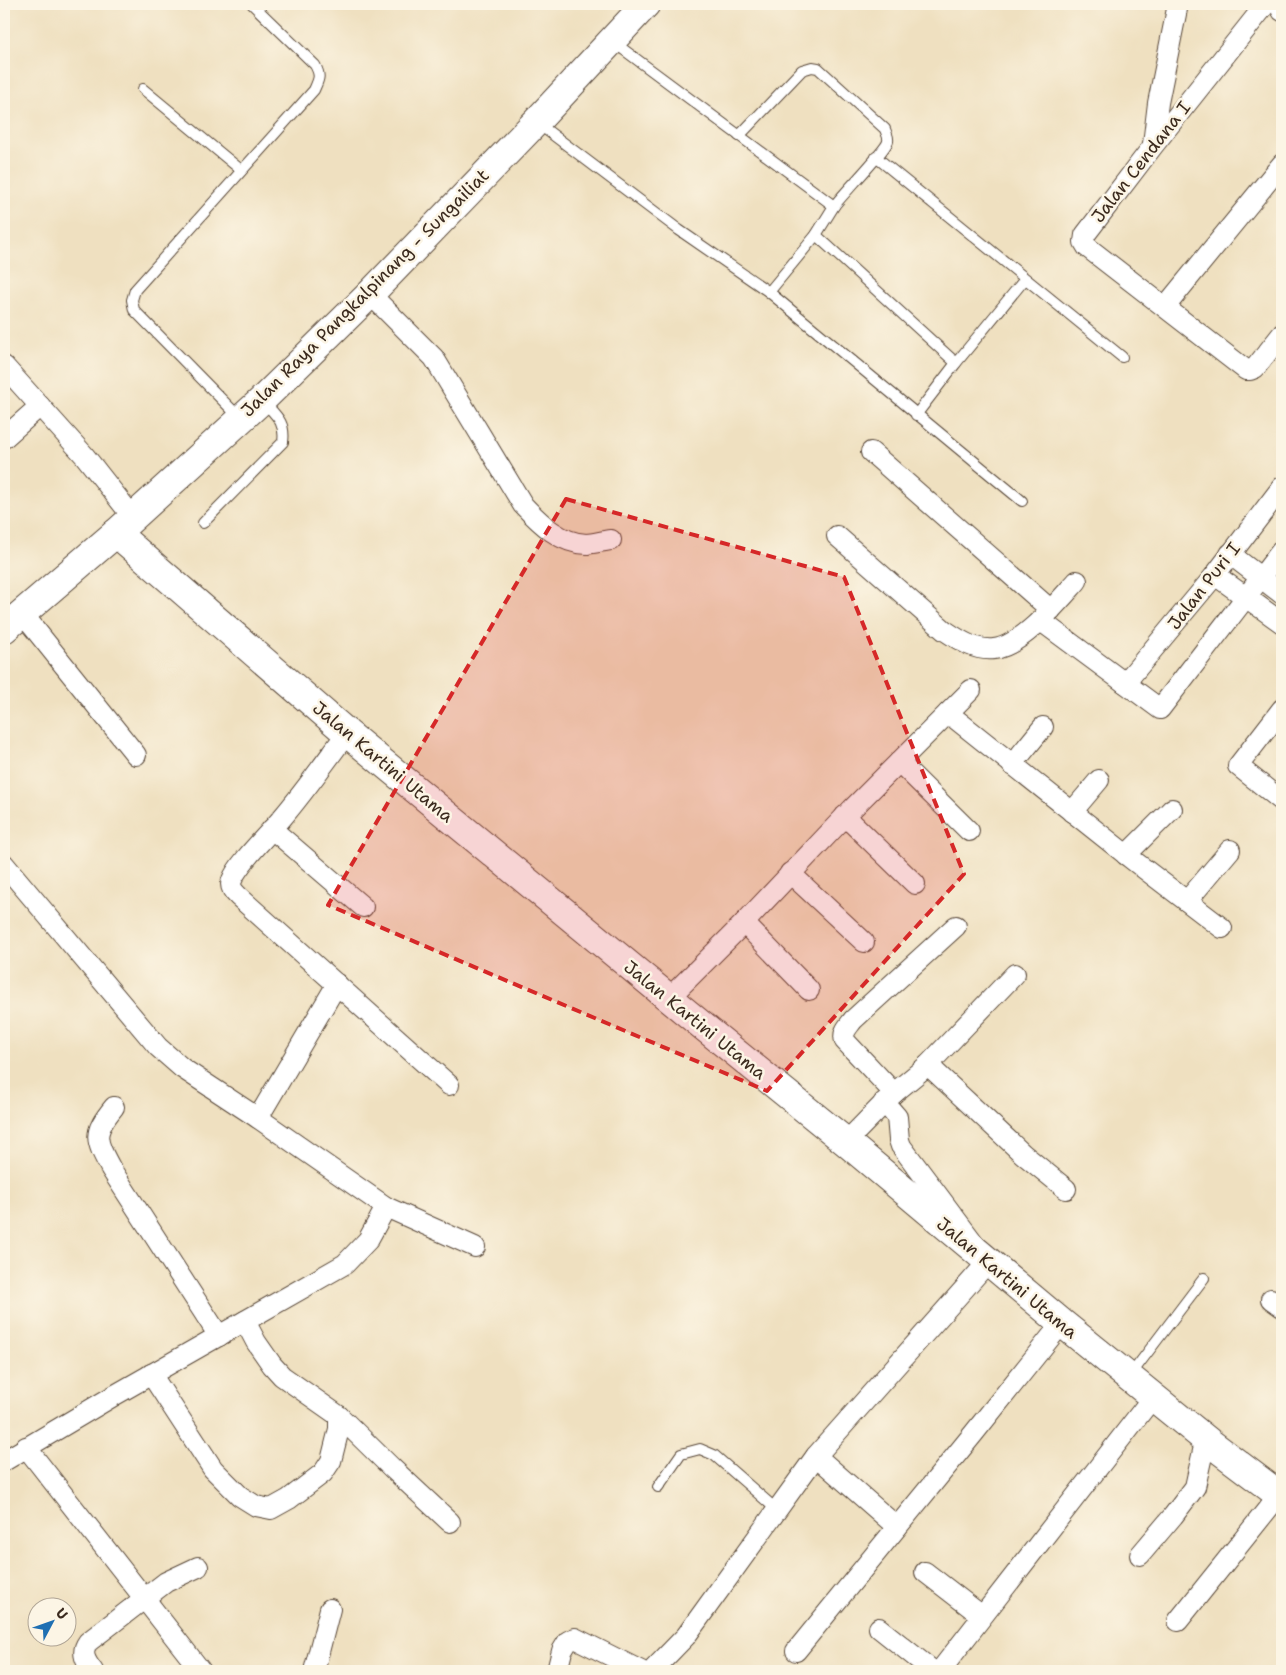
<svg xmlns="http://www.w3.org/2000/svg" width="1286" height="1675" font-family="'Shantell Sans',sans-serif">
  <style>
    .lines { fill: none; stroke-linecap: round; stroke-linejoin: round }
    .lane-casing { stroke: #564536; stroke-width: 12 }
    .street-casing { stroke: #564536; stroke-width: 22 }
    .secondary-casing { stroke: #564536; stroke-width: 30 }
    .highway-casing { stroke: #564536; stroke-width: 30 }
    .lane { stroke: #fff; stroke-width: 10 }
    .street { stroke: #fff; stroke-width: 20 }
    .secondary { stroke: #fff; stroke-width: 28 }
    .highway { stroke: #fff; stroke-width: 28 }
    .marked { fill: #d62828; fill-opacity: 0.2; stroke: #d62828; stroke-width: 4; stroke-dasharray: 10 6; stroke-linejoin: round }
    .labels { text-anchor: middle; stroke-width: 5; stroke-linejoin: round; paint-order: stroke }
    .street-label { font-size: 18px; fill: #3b2a1e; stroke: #fcf5e5 }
  </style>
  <rect width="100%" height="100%" fill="#fcf5e5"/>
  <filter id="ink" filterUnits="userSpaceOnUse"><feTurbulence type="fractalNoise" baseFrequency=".02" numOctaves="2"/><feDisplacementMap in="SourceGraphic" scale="10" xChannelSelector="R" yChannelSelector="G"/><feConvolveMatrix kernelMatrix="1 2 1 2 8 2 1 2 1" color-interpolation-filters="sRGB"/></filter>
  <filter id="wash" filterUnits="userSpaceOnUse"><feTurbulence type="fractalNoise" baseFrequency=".0096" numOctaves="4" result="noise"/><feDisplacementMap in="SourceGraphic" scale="20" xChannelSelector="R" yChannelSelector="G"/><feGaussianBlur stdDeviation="1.12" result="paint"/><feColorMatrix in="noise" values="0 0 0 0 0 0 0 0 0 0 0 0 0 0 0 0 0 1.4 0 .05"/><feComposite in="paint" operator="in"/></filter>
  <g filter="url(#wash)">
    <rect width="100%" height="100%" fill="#efe0c0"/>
  </g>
  <g filter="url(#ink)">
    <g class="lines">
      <defs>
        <g id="lane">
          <polyline points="143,89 241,170"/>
          <polyline points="536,122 679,230 769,292 816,235 834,206 612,41"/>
          <path d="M739 136 802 70 812 67 818 68 885 129C886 133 889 137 888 141 887 149 842 195 834 206"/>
          <polyline points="876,157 1122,357"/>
          <polyline points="816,235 956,363"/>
          <polyline points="769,292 1022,501"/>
          <polyline points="916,415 956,363 1025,279"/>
          <path d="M240 418 134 310 132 300 135 290 314 90C319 79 321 76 315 65L252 4"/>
          <path d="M203 523 283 442C286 421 275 415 262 400"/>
          <polyline points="1129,1377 1204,1278"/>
          <polyline points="658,1487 681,1454 700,1449 714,1455 777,1510"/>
        </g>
        <g id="street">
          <polyline points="1266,4 1153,146 1085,235 1084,242 1087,247 1246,370 1250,370 1255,368 1282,334"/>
          <polyline points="1279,4 1282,11"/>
          <polyline points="1153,144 1158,103 1178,4"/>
          <path d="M370 294 434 358 523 505C540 523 561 544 587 544 595 543 603 541 611 540"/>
          <polyline points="1165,307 1282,164"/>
          <polyline points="4,366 84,455 132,516"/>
          <polyline points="4,438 40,406"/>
          <polyline points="871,452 1051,610"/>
          <path d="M837 536 944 630C959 640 975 651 994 649 1022 646 1059 601 1077 581"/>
          <polyline points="1230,554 1282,594"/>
          <polyline points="1215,575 1282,623"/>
          <polyline points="22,613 136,755"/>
          <polyline points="1041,621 1160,709 1282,550"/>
          <polyline points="1125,683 1215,575 1282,487"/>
          <polyline points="1282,709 1238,766 1282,801"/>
          <polyline points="948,713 1134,861 1222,928"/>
          <path d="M347 733C326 761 305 791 282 818 269 834 239 862 232 880 229 887 234 892 238 896L449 1085"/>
          <polyline points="899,762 969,831"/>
          <polyline points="1012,765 1043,727"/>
          <polyline points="1072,812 1099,780"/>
          <polyline points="845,816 915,884"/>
          <polyline points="272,829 363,907"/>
          <polyline points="1126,855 1172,809"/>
          <polyline points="4,864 158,1047 182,1068 258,1118 386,1207 475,1247"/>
          <polyline points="790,873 864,942"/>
          <polyline points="1187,901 1230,850"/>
          <polyline points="744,923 809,990"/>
          <polyline points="669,998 744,923 852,809 971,690"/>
          <polyline points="928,1065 1023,1154 1066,1189"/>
          <polyline points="894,1093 928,1065 1015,974"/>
          <path d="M114 1107C92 1134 95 1139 111 1169L219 1336"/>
          <polyline points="258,1118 337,984"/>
          <path d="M846 1142 894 1093 845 1041C842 1032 848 1027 853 1020L956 926"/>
          <polyline points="1271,1299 1282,1307"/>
          <polyline points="245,1321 256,1342 272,1365 282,1376 339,1416 392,1468 450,1522"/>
          <polyline points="151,1374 213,1469 240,1496 256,1506 271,1509 289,1499 323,1473 331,1461 339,1429 339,1416"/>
          <polyline points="26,1447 201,1671"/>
          <polyline points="816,1456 897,1527"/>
          <polyline points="4,1461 115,1395 345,1264 368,1240 386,1207"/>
          <polyline points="1140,1555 1173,1516 1195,1487 1203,1451 1209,1442"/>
          <polyline points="925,1572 982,1616"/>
          <polyline points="1178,1621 1279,1495"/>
          <polyline points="879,1628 933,1671"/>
          <polyline points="796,1651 974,1433 1062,1323"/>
          <path d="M93 1671C86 1662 80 1653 88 1642L166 1582 198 1567"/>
          <polyline points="314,1671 330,1609"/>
          <polyline points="557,1671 562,1651 568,1641 575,1638 641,1671"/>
          <polyline points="652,1671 686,1636 816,1456 988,1262 901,1146 899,1140 897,1117 884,1102"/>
          <polyline points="940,1671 1153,1397"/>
        </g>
        <polyline id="secondary" points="116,533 347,733 704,1027 846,1142 1062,1323 1209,1442 1282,1497"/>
        <polyline id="highway" points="4,629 116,533 262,400 370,294 536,122 646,4"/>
      </defs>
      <use href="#lane" class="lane-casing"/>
      <use href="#street" class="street-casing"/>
      <use href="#secondary" class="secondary-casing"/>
      <use href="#highway" class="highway-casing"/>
      <use href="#lane" class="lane"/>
      <use href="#street" class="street"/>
      <use href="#secondary" class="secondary"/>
      <use href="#highway" class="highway"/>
    </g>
  </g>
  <path class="marked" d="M566 499 844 577 964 874 767 1091 328 905Z"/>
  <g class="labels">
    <g class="street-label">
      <text transform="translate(1141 162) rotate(-52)" y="6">Jalan Cendana I</text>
      <text transform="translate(365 293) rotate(-45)" y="6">Jalan Raya Pangkalpinang - Sungailiat</text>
      <text transform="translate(1204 586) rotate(-52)" y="6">Jalan Puri I</text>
      <text transform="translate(383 762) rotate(40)" y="6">Jalan Kartini Utama</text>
      <text transform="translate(695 1020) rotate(39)" y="6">Jalan Kartini Utama</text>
      <text transform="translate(1007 1278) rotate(40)" y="6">Jalan Kartini Utama</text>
    </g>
  </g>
  <rect width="1286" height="1675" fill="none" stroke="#fcf5e5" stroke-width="20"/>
  <g transform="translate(52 1622) rotate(49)"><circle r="24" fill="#fcf5e5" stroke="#afa495"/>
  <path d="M0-4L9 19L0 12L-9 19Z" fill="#1f6fb2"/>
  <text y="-8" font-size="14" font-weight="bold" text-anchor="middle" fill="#3b2a1e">U</text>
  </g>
</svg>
